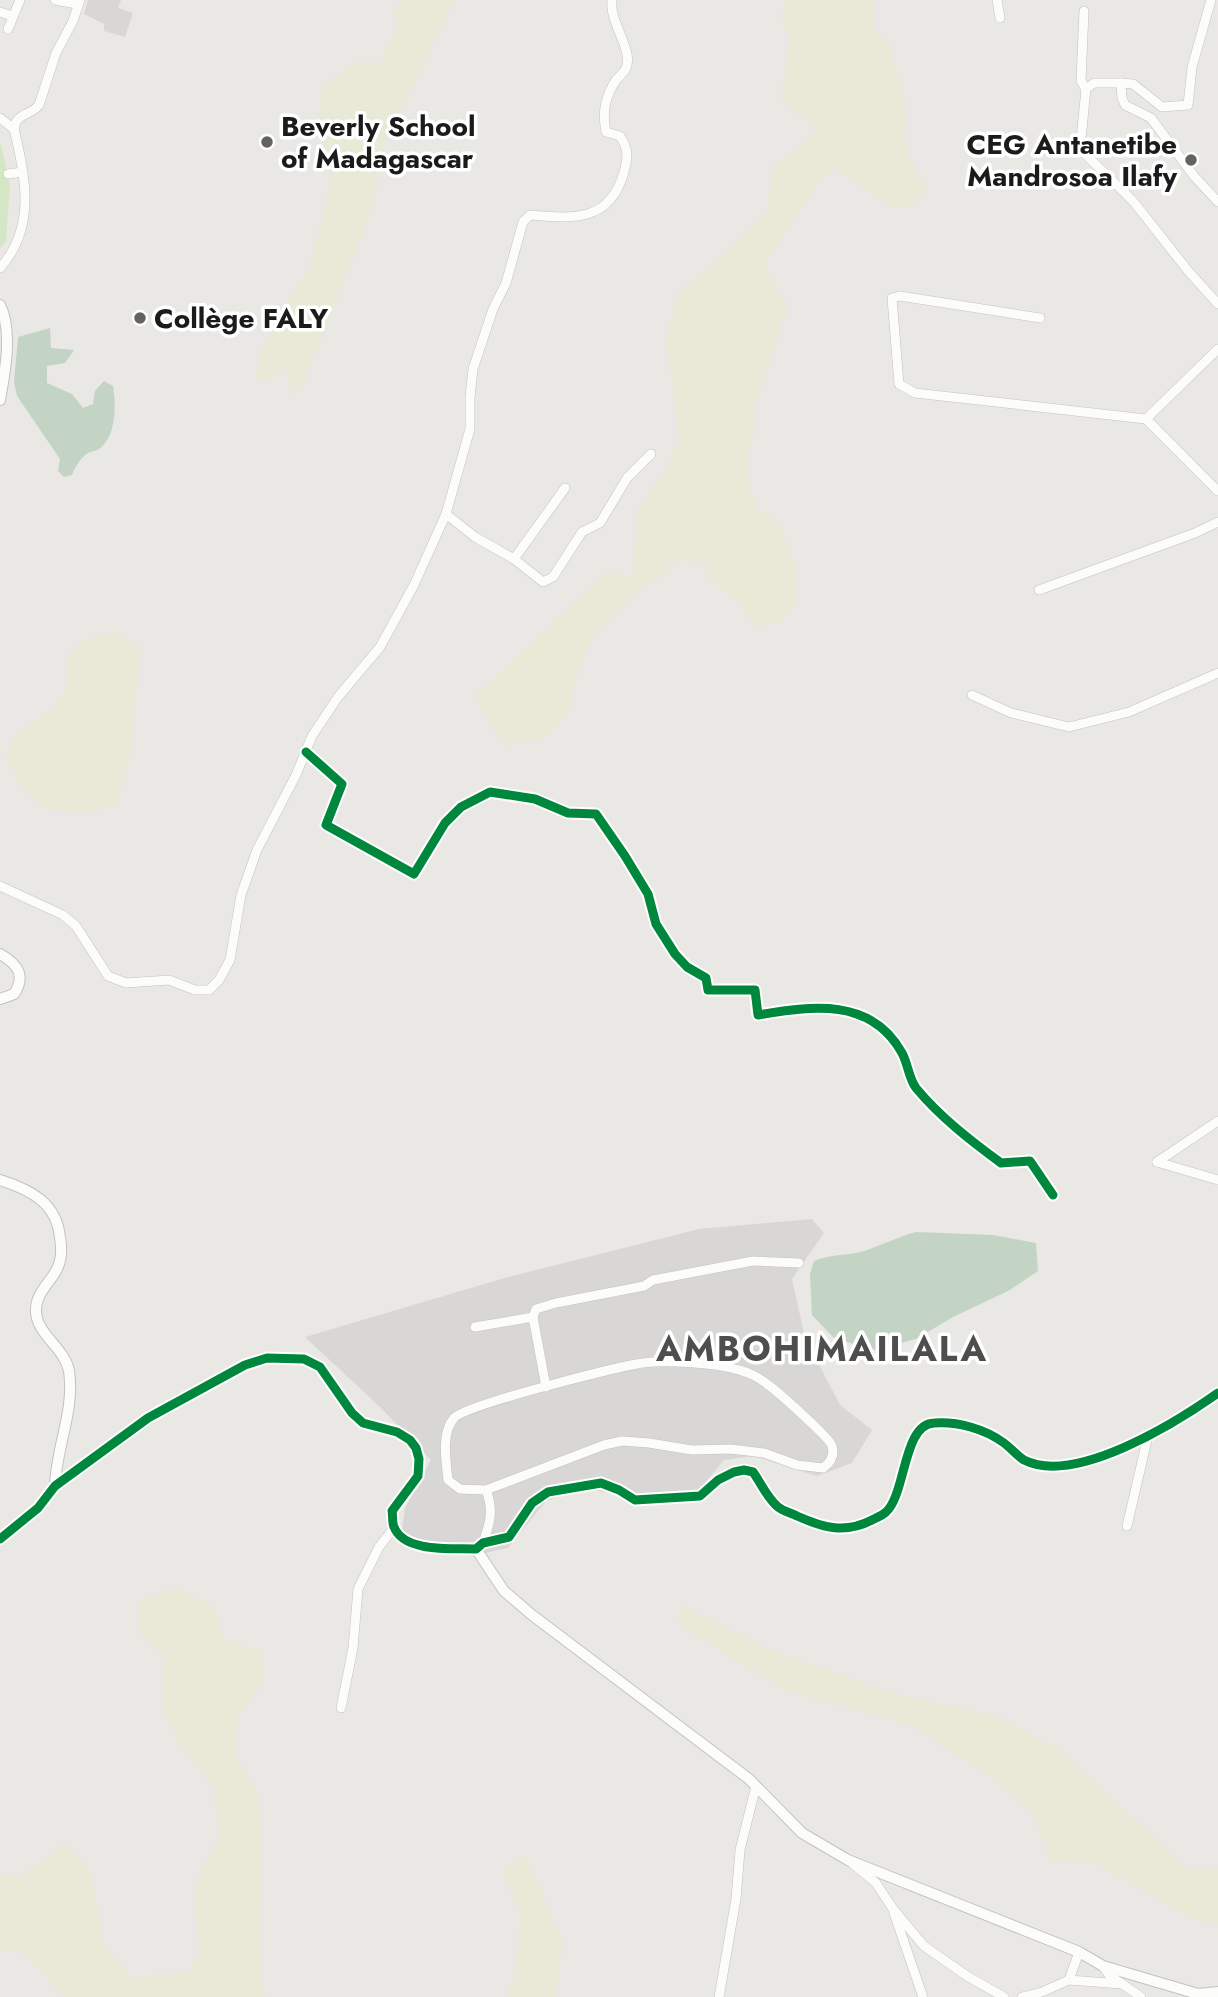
<svg xmlns="http://www.w3.org/2000/svg" width="1218" height="1997" font-family="Jost,sans-serif">
  <style>
    .residential { fill: #d8d7d5 }
    .farmland { fill: #e8e9d7 }
    .grass { fill: #d5e6c4 }
    .cemetery { fill: #c3d4c4 }
    .lines { fill: none; stroke-linecap: round; stroke-linejoin: round }
    .minor-casing { stroke: #c2c2c0; stroke-width: 10 }
    .tertiary-casing { stroke: #c2c2c0; stroke-width: 12 }
    .minor { stroke: #fcfcfb; stroke-width: 9 }
    .tertiary { stroke: #fcfcfb; stroke-width: 10 }
    .cycleway-casing { stroke: #fff; stroke-width: 13 }
    .cycleway { stroke: #00873e; stroke-width: 9 }
    .poi-dot { fill: #636361; stroke: #fff; stroke-width: 2.5 }
    .labels { text-anchor: middle; stroke-width: 7; stroke-linejoin: round; paint-order: stroke }
    .poi-label { font-size: 28px; font-weight: bold; fill: #1b1b1b; stroke: #fff; text-anchor: start }
    .district-label { font-size: 35px; font-weight: bold; letter-spacing: 2px; fill: #4e4e4e; stroke: #fff }
  </style>
  <rect width="100%" height="100%" fill="#e9e8e4"/>
  <g class="residential">
    <polygon points="88,0 121,0 118,8 133,13 125,37 104,31 104,24 84,14"/>
    <polygon points="812,1219 824,1233 792,1279 805,1338 840,1405 872,1430 852,1463 817,1476 754,1456 724,1460 694,1496 656,1499 583,1489 546,1501 508,1548 471,1556 422,1544 402,1530 405,1508 431,1460 382,1409 305,1337 508,1277 699,1229"/>
  </g>
  <g class="farmland">
    <polygon points="402,0 454,0 381,151 375,200 303,386 289,397 288,372 279,370 270,381 255,376 260,352 285,304 309,271 331,176 328,153 319,132 321,89 357,61 380,65 398,24 392,12"/>
    <polygon points="784,0 873,0 873,26 890,45 907,109 904,138 915,169 926,190 911,208 893,208 836,169 821,180 764,264 788,306 753,413 755,420 746,477 759,512 779,521 798,572 796,599 779,623 754,626 738,602 718,584 705,578 707,563 688,560 671,562 667,574 640,589 593,636 578,671 569,712 545,738 503,746 472,692 488,685 606,571 632,578 639,506 666,471 679,436 666,339 678,292 725,254 766,213 774,164 798,150 816,129 781,100 790,38 782,21"/>
    <polygon points="115,632 140,647 131,752 118,805 89,812 45,809 21,785 5,758 15,734 50,712 68,690 68,656 84,640"/>
    <polygon points="178,1586 215,1609 222,1639 264,1651 262,1683 237,1720 235,1754 259,1797 262,1856 259,1929 262,1985 266,1997 64,1997 24,1953 0,1951 0,1875 20,1876 65,1844 92,1873 104,1944 131,1977 187,1973 200,1955 193,1887 220,1835 212,1785 181,1747 164,1712 163,1656 139,1635 140,1600"/>
    <polygon points="681,1605 776,1652 899,1695 997,1716 1062,1752 1188,1869 1218,1870 1218,1924 1196,1921 1094,1863 1050,1861 1033,1813 993,1779 911,1725 789,1692 678,1625"/>
    <polygon points="526,1856 562,1940 557,1997 506,1997 515,1970 521,1915 502,1871"/>
  </g>
  <polygon class="grass" points="0,142 10,185 6,242 0,248"/>
  <g class="cemetery">
    <path d="M50 328 51 348 74 350 65 363 47 366V383L72 394 83 408 93 404 95 391 104 381 113 386C116 404 117 436 99 449 96 451 92 451 88 453 81 457 75 467 72 475L64 477 58 471 60 459 17 396 14 382 18 337Z"/>
    <path d="M916 1232 993 1235 1036 1243 1038 1271 1008 1291 953 1317 916 1339 874 1350 834 1338 812 1315 810 1274 814 1261C830 1254 847 1256 864 1251 881 1245 898 1237 916 1232Z"/>
  </g>
  <g class="lines">
    <defs>
      <g id="minor">
        <polyline points="55,0 77,4"/>
        <polyline points="997,0 1000,18"/>
        <polyline points="1084,11 1081,81 1086,89 1094,83 1121,83 1122,98 1125,105 1151,118 1194,176 1218,202"/>
        <polyline points="0,12 12,16"/>
        <polyline points="8,29 20,0"/>
        <polyline points="1121,83 1133,84 1162,107 1188,105 1192,67 1211,0"/>
        <polyline points="1086,89 1080,149 1133,201 1189,272 1218,304"/>
        <polyline points="0,118 14,129"/>
        <polyline points="8,174 23,172"/>
        <path d="M0 268C36 228 26 177 14 129 16 113 30 116 39 105L56 53 73 21 80 0"/>
        <polyline points="1040,318 900,296 892,298 899,384 915,393 1146,419"/>
        <polyline points="1218,349 1146,419 1218,491"/>
        <polyline points="446,514 475,537 514,559 565,488"/>
        <polyline points="514,559 543,582 553,577 582,532 600,523 627,478 651,454"/>
        <polyline points="1039,590 1195,533 1218,522"/>
        <polyline points="972,695 1011,713 1069,727 1129,712 1218,673"/>
        <path d="M0 886 63 915 76 926 108 976 126 983 169 980 195 990H209L219 980 230 960 241 895 257 850 296 775 312 736 338 697 380 647 414 585 446 514 470 429V397L473 369 493 309 506 283 523 222 530 215C574 219 610 222 624 172 628 157 629 150 620 136L606 132C602 112 605 97 616 80 619 77 625 71 626 68 634 50 609 23 612 0"/>
        <polyline points="1157,1162 1218,1121"/>
        <polyline points="1157,1162 1218,1180"/>
        <polyline points="533,1317 536,1309 556,1303 644,1286 653,1280 753,1261 799,1263"/>
        <polyline points="475,1327 533,1317 546,1387"/>
        <polyline points="1127,1526 1148,1436"/>
        <path d="M483 1543C490 1523 494 1510 486 1490L460 1489 448 1480C446 1461 441 1433 454 1418 466 1405 619 1366 643 1363 667 1360 716 1363 739 1370 748 1372 760 1378 767 1384 777 1391 830 1438 832 1446 835 1456 830 1463 823 1468L797 1465 764 1453 731 1449 692 1450 649 1443 622 1441 604 1445 486 1490"/>
        <polyline points="341,1708 353,1648 358,1589 379,1547 394,1528"/>
        <polyline points="853,1864 876,1883 893,1909 924,1946 967,1976 1004,1997"/>
        <polyline points="894,1913 923,1997"/>
        <polyline points="1103,1966 1109,1975 1141,1997"/>
        <polyline points="1069,1980 1079,1952"/>
        <polyline points="719,1997 736,1899 740,1850 756,1786"/>
        <polyline points="1022,1997 1042,1992 1069,1980 1122,1984"/>
      </g>
      <g id="tertiary">
        <path d="M0 305C13 331 5 372 0 400"/>
        <path d="M0 954C18 964 26 976 14 994L0 999"/>
        <path d="M0 1180C31 1190 57 1203 60 1238 62 1249 62 1259 57 1269 50 1283 35 1294 36 1311 36 1334 65 1348 69 1371 75 1411 56 1447 55 1486"/>
        <path d="M0 1539 38 1508 55 1486 148 1418 245 1365 267 1358 304 1359 320 1367 352 1413 363 1423 397 1432 410 1440 416 1448 419 1459 418 1476 392 1511C393 1515 392 1523 394 1527 404 1553 453 1548 476 1549L483 1543 509 1537 532 1503 548 1492 601 1483 619 1490 635 1500 700 1496 718 1480 734 1472 744 1470 753 1472C761 1483 767 1498 778 1507 783 1511 791 1513 797 1516 824 1528 845 1534 872 1520 876 1518 883 1515 886 1512 906 1494 903 1424 934 1423 957 1421 985 1429 1004 1443 1011 1448 1017 1456 1024 1460 1075 1486 1177 1422 1218 1393"/>
        <polyline points="476,1549 504,1591 532,1615 749,1779 802,1833 848,1860 1079,1952 1103,1966 1198,1994 1218,1992"/>
      </g>
    </defs>
    <use href="#minor" class="minor-casing"/>
    <use href="#tertiary" class="tertiary-casing"/>
    <use href="#minor" class="minor"/>
    <use href="#tertiary" class="tertiary"/>
    <defs>
      <g id="cycleway">
        <path d="M306 752 342 784 326 825 414 874 445 823 461 807 490 792 535 799 568 813 596 814 625 856 648 894 656 924 675 954 687 967 706 978 708 990H755L758 1015C812 1006 871 997 902 1053 908 1064 909 1079 916 1088 940 1117 971 1141 1001 1163L1030 1161 1053 1195"/>
        <path d="M0 1539 38 1508 55 1486 148 1418 245 1365 267 1358 304 1359 320 1367 352 1413 363 1423 397 1432 410 1440 416 1448 419 1459 418 1476 392 1511C393 1515 392 1523 394 1527 404 1553 453 1548 476 1549L483 1543 509 1537 532 1503 548 1492 601 1483 619 1490 635 1500 700 1496 718 1480 734 1472 744 1470 753 1472C761 1483 767 1498 778 1507 783 1511 791 1513 797 1516 824 1528 845 1534 872 1520 876 1518 883 1515 886 1512 906 1494 903 1424 934 1423 957 1421 985 1429 1004 1443 1011 1448 1017 1456 1024 1460 1075 1486 1177 1422 1218 1393"/>
      </g>
    </defs>
    <use href="#cycleway" class="cycleway-casing"/>
    <use href="#cycleway" class="cycleway"/>
  </g>
  <g class="poi-dot">
    <circle cx="267" cy="142" r="7"/>
    <circle cx="1191" cy="160" r="7"/>
    <circle cx="140" cy="318" r="7"/>
  </g>
  <g class="labels">
    <g class="poi-label">
      <text x="281" y="136">Beverly School<tspan x="281" dy="32">of Madagascar</tspan></text>
      <text x="1177" y="154" text-anchor="end">CEG Antanetibe<tspan x="1177" dy="32">Mandrosoa Ilafy</tspan></text>
      <text x="154" y="328">Collège FALY</text>
    </g>
    <g class="district-label">
      <text x="822" y="1361">AMBOHIMAILALA</text>
    </g>
  </g>
</svg>
